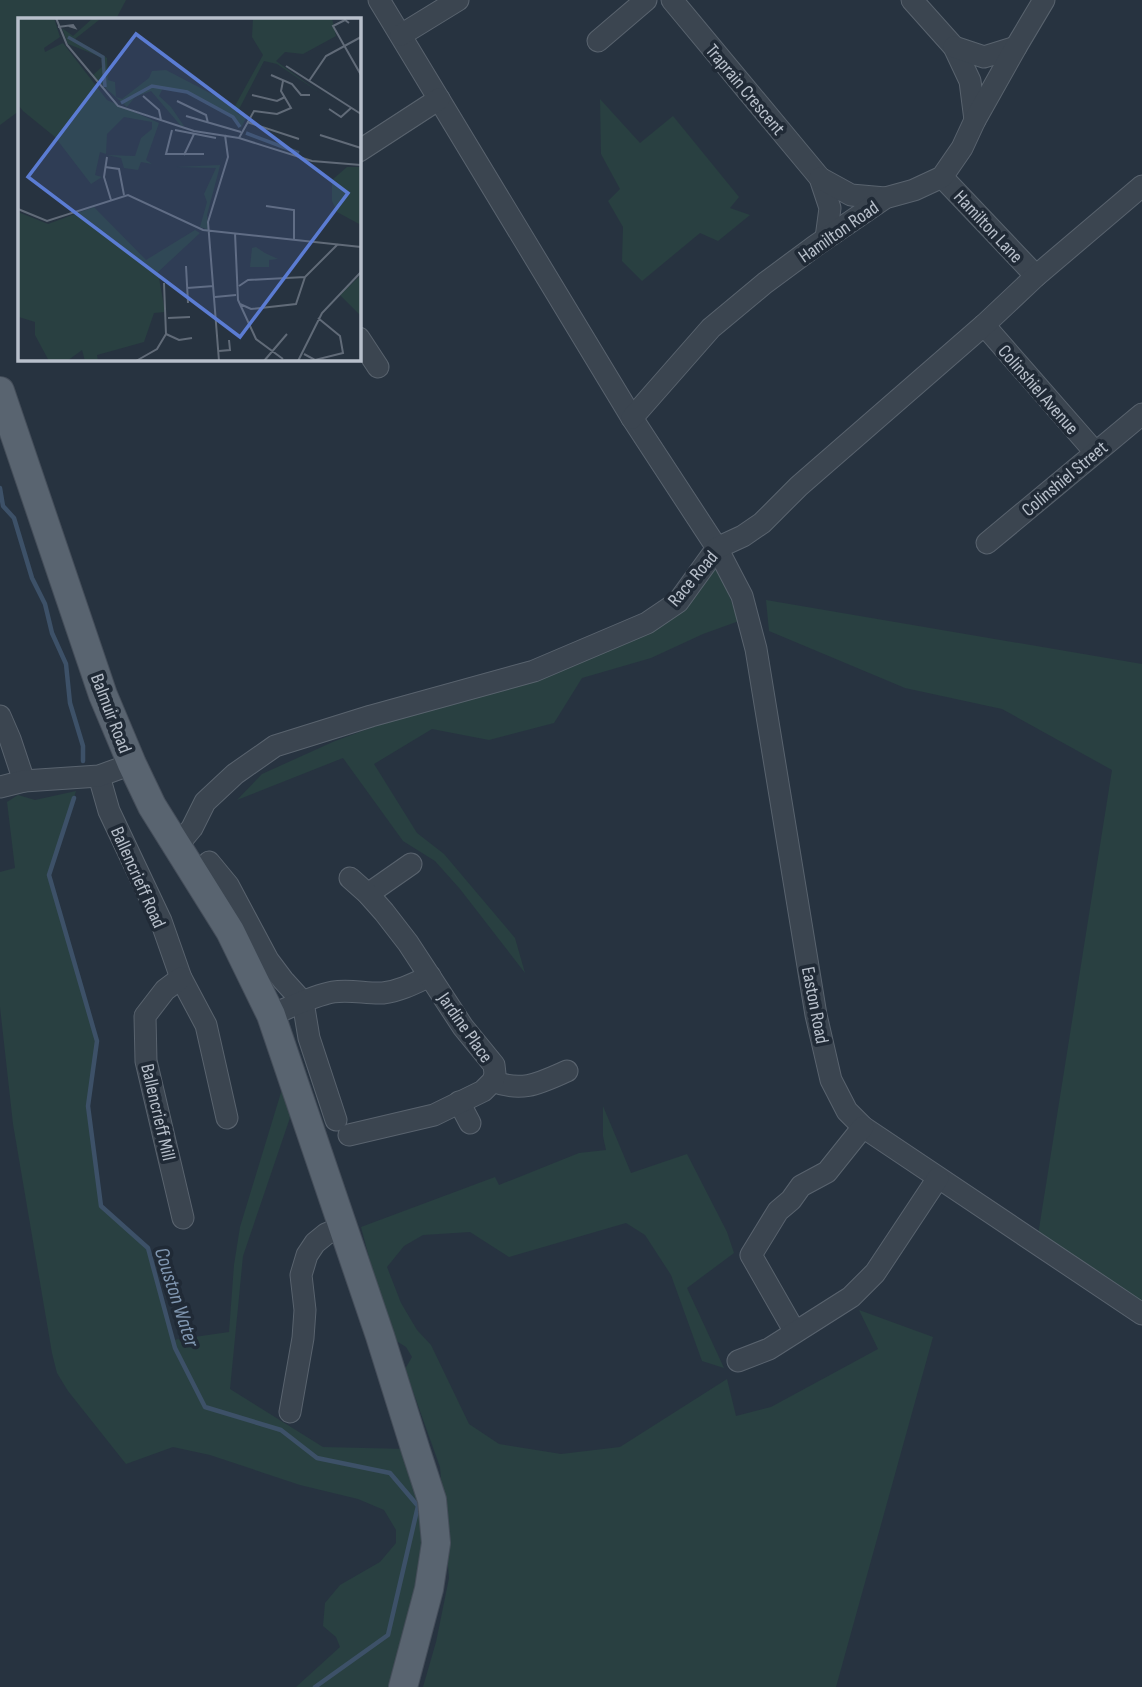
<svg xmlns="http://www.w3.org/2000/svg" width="1142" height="1687" font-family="'Sofia Sans Condensed',sans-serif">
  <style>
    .green { fill: #294041 }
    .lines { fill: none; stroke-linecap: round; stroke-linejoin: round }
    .stream { stroke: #3d5168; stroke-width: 4.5 }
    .minor-casing { stroke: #59636e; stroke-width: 23 }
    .major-casing { stroke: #454e5a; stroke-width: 30 }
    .minor { stroke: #3b4550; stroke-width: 21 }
    .major { stroke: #596470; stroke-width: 28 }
    .labels { text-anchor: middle; stroke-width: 7; stroke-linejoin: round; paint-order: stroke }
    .street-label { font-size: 19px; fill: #b8c0cb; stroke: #202a36 }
    .water-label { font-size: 21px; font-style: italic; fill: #8097b1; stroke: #202a36 }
    .inset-river { fill: none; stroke: #3d5168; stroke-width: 3.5 }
    .inset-road { fill: none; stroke: #616b78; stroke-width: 2 }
    .view { fill: #5b7cd3; fill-opacity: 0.15; stroke: #5b7cd3; stroke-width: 3.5 }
    .inset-edge { fill: none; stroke: #b8c0cb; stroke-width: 3.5 }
  </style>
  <rect width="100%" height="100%" fill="#273340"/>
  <g class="green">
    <polygon points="0,0 126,0 116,19 19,19 19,111 0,125"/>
    <polygon points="600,99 640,143 673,116 739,197 730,208 750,215 718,241 700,233 642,281 622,261 623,227 608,201 620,189 601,154"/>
    <polygon points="716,562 739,621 703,634 651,658 582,678 554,723 489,740 432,729 374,764 417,833 444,854 515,938 525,973 460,889 435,861 403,841 343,758 237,800 262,774 335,741 384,723 499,689 690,602 704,584"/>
    <polygon points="766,600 1142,664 1142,1302 1038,1235 1112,770 1002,709 905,688 769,631"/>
    <polygon points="76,791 49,875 97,1041 88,1106 101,1206 148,1248 173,1340 229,1332 234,1265 240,1227 283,1086 296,1100 243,1256 230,1389 323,1447 407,1449 428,1544 396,1687 296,1687 340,1647 336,1637 323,1626 325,1603 340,1585 380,1562 396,1543 396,1530 384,1510 358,1499 300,1485 210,1455 173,1447 126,1464 68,1391 57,1373 52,1353 13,1124 0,1007 0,872 15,868 7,802 18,795 35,800"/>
    <polygon points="603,1106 631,1173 687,1154 727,1232 734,1253 687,1288 724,1368 702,1361 671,1275 645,1235 626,1223 509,1257 470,1232 423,1235 404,1246 387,1267 401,1303 417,1330 431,1345 469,1424 499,1444 561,1454 620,1447 727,1379 736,1416 771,1407 878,1349 859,1310 933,1337 836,1687 423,1687 436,1642 449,1578 440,1467 405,1369 412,1357 406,1347 390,1337 361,1227 495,1177 499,1185 579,1153 606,1150 603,1136"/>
  </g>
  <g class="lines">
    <g class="stream">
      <polyline points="0,488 3,506 14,518 32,578 45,604 52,633 66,664 70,703 83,746 83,761"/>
      <polyline points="74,798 49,875 97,1041 88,1106 101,1206 148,1248 175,1348 205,1407 281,1430 317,1458 390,1473 418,1506 388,1635 315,1687"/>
    </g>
    <defs>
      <g id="minor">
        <polyline points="379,0 632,418 717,548 742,596 756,649 816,1015 831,1080 847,1111 863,1127 1142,1314"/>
        <polyline points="672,0 820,178 830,208 826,238"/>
        <polyline points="912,0 954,47 970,81 975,120"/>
        <polyline points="401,35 458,0"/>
        <polyline points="598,41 646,0"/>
        <polyline points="954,47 984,57 1016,47"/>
        <polyline points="359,151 439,99"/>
        <polyline points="942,177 1036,276"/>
        <polyline points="820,178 851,195 885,198"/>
        <polyline points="984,325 1095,452"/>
        <polyline points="359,338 378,367"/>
        <polyline points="632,418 711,328 765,283 815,246 885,198 914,190 942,177 962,148 975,120 1016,47 1044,0"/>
        <polyline points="987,543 1142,414"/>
        <polyline points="0,716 10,739 24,781"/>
        <polyline points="99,776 109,811 161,921 181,978 206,1025 227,1118"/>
        <polyline points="0,787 24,781 99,776 132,764"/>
        <polyline points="177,846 192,828 205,802 235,774 275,746 371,716 534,671 647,623 678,602 717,548 743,536 762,523 799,486 984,325 1036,276 1142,186"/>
        <polyline points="209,862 228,885 268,960 283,980 303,1002 309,1038 336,1120"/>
        <polyline points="368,894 411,864"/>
        <polyline points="181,978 165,990 145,1016 146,1061 183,1218"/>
        <path d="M271 1015C291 1007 312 996 333 992 350 989 367 994 383 993 400 991 415 983 430 976"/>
        <path d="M493 1081C522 1093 540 1083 567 1071"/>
        <polyline points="459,1102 470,1123"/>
        <polyline points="349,1135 434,1115 483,1091 493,1081 495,1074 494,1065 463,1027 408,943 384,912 368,894 350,878"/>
        <polyline points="795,1332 751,1255 778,1211 791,1200 801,1186 827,1172 863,1127"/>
        <polyline points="738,1361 769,1349 851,1297 875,1273 938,1178"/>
        <polyline points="290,1412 303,1338 305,1310 301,1275 307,1255 315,1243 326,1234 343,1227"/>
      </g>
      <polyline id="major" points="0,391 103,695 132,764 152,806 230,931 271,1015 380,1336 416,1451 432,1500 436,1543 429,1589 403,1687"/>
    </defs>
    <use href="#minor" class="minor-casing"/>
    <use href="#major" class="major-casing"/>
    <use href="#minor" class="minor"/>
    <use href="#major" class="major"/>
  </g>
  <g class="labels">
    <g class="street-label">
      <text transform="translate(746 89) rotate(50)" y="7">Traprain Crescent</text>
      <text transform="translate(989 226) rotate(47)" y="7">Hamilton Lane</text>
      <text transform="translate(838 231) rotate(-35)" y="7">Hamilton Road</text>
      <text transform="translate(1039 389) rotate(49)" y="7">Colinshiel Avenue</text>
      <text transform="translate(1064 478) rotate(-40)" y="7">Colinshiel Street</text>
      <text transform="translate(692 578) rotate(-50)" y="7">Race Road</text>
      <text transform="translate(112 713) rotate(69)" y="7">Balmuir Road</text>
      <text transform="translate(139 877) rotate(66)" y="7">Ballencrieff Road</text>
      <text transform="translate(816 1005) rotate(79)" y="7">Easton Road</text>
      <text transform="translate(466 1027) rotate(55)" y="7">Jardine Place</text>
      <text transform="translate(159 1112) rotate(77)" y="7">Ballencrieff Mill</text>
    </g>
    <g class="water-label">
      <text transform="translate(177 1297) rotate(72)" y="7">Couston Water</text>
    </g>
  </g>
  <g transform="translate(18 18)">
    <rect width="343" height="343" fill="#273340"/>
    <path d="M0 0H36L42 19 26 30 27 34 45 25 89 82 141 105 128 142 134 146 123 144 120 152 106 150 103 140 89 137 117 138 123 120 134 111V104L106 99 89 116 88 136 82 134 77 157 84 159 73 166 37 119 5 93 0 87ZM75 0 81 2 57 21 89 40 90 62 97 64 98 79 104 81 131 60 134 53 148 52 217 88 245 37 234 19 235 0H314L318 18 285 36 267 34 258 43 302 75 259 46 246 43 219 95 228 100 223 110 215 99 169 74 145 70 141 78 153 89 166 108H163L133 73 117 79 109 89 74 58 87 46 83 39 50 26 44 10 55 18ZM207 129 189 197 191 212 182 209 189 184 186 176 198 150 158 149 202 147ZM329 149H343V207L319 194 314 183V162ZM76 189 128 242 177 212 182 215 140 254 147 294 136 295 126 324 79 337 80 343H67L64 332 49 343H31L17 317V304L1 299 0 293V194L30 206ZM238 229 247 235 260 241 251 242V249H232L234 230ZM343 257V298L322 277Z" fill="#294041"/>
    <path class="inset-river" d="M50 19 85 39 87 69M103 85 134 68 169 74 215 99 222 109M228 115 281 135"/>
    <path class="inset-road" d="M38 0 49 27 100 88 176 113 221 120 294 143 343 147M331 5 327 2 315 8 343 57M40 9 55 7 57 10 51 8M268 48 343 96M253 57 274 66 283 77H292M291 63 308 38 343 19M234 77 259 83 267 79M125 78 141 92 143 102M159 83 188 97 190 105M311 91 323 99 333 90M168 98 223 114M229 104 281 121M154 112 148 136H186M157 112 198 120M302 117 343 130M221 120 236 93 259 96 273 90 263 73 265 63M166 137 176 116M89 139 86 159 93 182M87 149 101 151 106 177M248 188 276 192V221M0 191 29 203 110 177 185 212 343 229M217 215 220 282 238 321 265 341M168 248 170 285M221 268 230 262 287 259M169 270 196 268M197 279 218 277M222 286 233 291 278 286 287 259 320 226M150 300 172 299M148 316 161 322 174 320M201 333 212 332 211 322M286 336 297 342 325 335 322 318 300 300M118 343 139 331 148 316 146 265M201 343 190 204 210 139 207 117M246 343 269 316M280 343 304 295 343 254"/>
    <path class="view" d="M118 16 330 175 222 319 10 159Z"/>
    <rect width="343" height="343" class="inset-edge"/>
  </g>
</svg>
